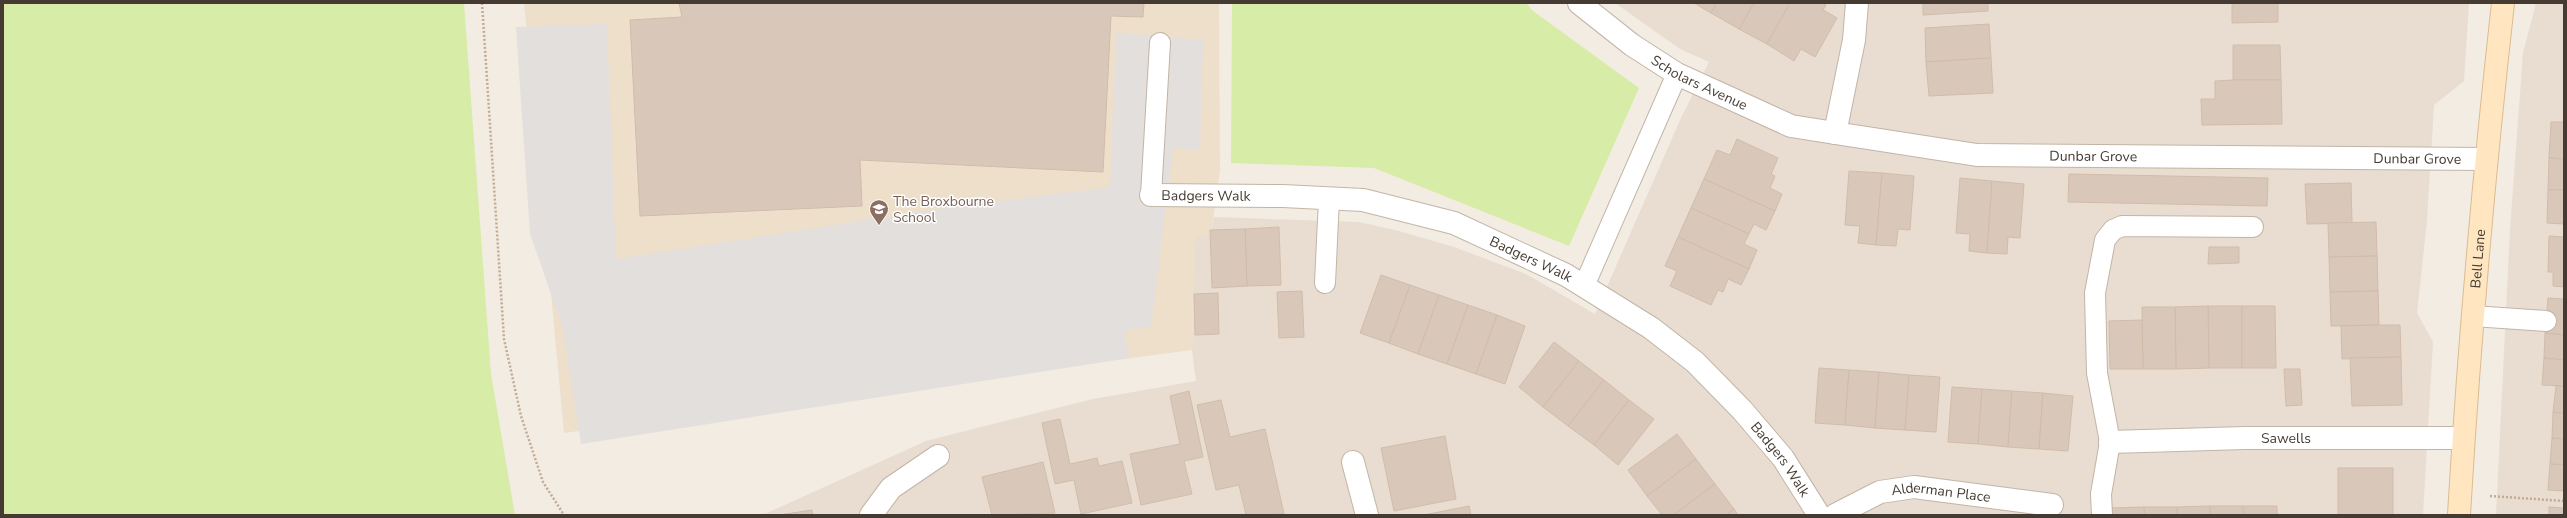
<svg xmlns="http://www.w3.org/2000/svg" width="2567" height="518" font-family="'Nunito Sans',sans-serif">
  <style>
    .residential { fill: #e8ddd0 }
    .education { fill: #eedfcb }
    .green { fill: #d7eca7 }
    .parking { fill: #e3dfdc }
    .building { fill: #d9c8ba; stroke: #d1bcaa }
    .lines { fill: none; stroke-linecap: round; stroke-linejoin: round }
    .lane-casing { stroke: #c2b5a7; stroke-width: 22 }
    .street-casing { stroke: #c2b5a7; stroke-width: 24 }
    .secondary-casing { stroke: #dabc8f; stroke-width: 24 }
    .path { stroke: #c2ab94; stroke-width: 2.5; stroke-dasharray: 2 2; stroke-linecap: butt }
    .lane { stroke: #fff; stroke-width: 20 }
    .street { stroke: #fff; stroke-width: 22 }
    .secondary { stroke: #ffe6c1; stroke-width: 22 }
    .labels { text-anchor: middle; stroke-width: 3; stroke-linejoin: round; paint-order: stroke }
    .street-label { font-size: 14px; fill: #453b32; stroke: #fff }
    .education-label { font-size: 14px; fill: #785e54; stroke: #fff; text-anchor: start }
  </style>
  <rect width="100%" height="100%" fill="#f3ece3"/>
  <g class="residential">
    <polygon points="1615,3 2469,3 2464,81 2434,105 2427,221 2417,313 2433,342 2423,515 751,515 767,513 926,441 1093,399 1196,381 1192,350 1194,236 1211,235 1214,217 1359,222 1399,231 1454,247 1526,274 1595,314 1681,118 1709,62 1680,49"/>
    <polygon points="2536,3 2564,3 2564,515 2496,515 2510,229 2523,53"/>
  </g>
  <polygon class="education" points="524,3 1219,3 1220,170 1211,235 1194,237 1192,350 564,433"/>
  <g class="green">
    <polygon points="3,3 464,3 491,374 515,515 3,515"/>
    <polygon points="1232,3 1526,3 1533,11 1639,88 1569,246 1374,168 1231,163"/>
  </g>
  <polygon class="parking" points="607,24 616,259 950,207 1110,187 1116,33 1203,40 1200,150 1173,148 1151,327 1124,331 1129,358 581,444 562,325 530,234 516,27"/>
  <g class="building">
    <polygon points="679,3 1144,3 1143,17 1111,16 1103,172 860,160 862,206 640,216 630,20 682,17"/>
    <polygon points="1694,3 1717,3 1711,13"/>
    <polygon points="1717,3 1754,3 1739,29 1711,13"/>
    <polygon points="1754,3 1790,3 1767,44 1739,29"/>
    <polygon points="1790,3 1822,3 1826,5 1823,10 1837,18 1815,57 1801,49 1794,61 1767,44"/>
    <polygon points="1923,3 1988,3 1988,11 1923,15"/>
    <polygon points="2232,3 2278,3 2278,22 2232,23"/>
    <polygon points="1989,24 1991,58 1926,62 1925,28"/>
    <polygon points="2233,45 2280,45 2281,80 2233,80"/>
    <polygon points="1991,58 1993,93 1929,96 1926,62"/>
    <polygon points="2233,80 2281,80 2282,124 2202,125 2201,99 2215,99 2215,81"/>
    <polygon points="2551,122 2564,122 2564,159 2549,158"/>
    <polygon points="1737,139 1778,158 1771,174 1775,176 1770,188 1782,194 1775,211 1704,179 1717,150 1730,155"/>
    <polygon points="2549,158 2564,159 2564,190 2548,190"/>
    <polygon points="1849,171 1882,173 1876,245 1858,243 1860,226 1845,225"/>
    <polygon points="1882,173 1914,176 1910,230 1898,229 1896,246 1876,245"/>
    <polygon points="2069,174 2268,178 2267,206 2068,202"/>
    <polygon points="1960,178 1992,181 1987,253 1969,251 1970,234 1956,233"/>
    <polygon points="1704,179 1775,211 1766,230 1754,224 1749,234 1691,208"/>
    <polygon points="1992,181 2024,184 2020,238 2008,237 2007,254 1987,253"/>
    <polygon points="2351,183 2352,223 2307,224 2305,184"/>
    <polygon points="2548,190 2564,190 2564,224 2547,223"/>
    <polygon points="1691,208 1749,234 1744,244 1757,250 1749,269 1678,237"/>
    <polygon points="2376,222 2377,256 2329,257 2328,223"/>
    <polygon points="1279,227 1281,285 1247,286 1245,229"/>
    <polygon points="1245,229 1247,286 1212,288 1210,230"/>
    <polygon points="2549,236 2564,237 2564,287 2553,286 2553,272 2548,272"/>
    <polygon points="1678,237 1749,269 1741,285 1728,279 1723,292 1718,290 1711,305 1670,286 1677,271 1665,266"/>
    <polygon points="2209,247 2239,247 2239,263 2208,264"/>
    <polygon points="2377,256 2378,291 2330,292 2329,257"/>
    <polygon points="1381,275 1410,285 1389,343 1360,333"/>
    <polygon points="1410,285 1439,295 1418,354 1389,343"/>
    <polygon points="1302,291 1304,337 1279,338 1277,292"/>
    <polygon points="2378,291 2379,325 2331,326 2330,292"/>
    <polygon points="1218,293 1219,334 1195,335 1194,294"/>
    <polygon points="1439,295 1468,305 1447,364 1418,354"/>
    <polygon points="2548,298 2564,299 2564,335 2545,333"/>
    <polygon points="1468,305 1497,315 1476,374 1447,364"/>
    <polygon points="2208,306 2242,306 2242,368 2209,368"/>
    <polygon points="2208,306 2209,368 2176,369 2175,307"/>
    <polygon points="2242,306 2275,306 2276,368 2242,368"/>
    <polygon points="2142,307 2175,307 2176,369 2143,369"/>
    <polygon points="1497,315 1525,326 1505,384 1476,374"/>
    <polygon points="2142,320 2143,369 2110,369 2109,321"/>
    <polygon points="2379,325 2400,325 2401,357 2342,359 2341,326"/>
    <polygon points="2545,333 2564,335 2564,360 2544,358"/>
    <polygon points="1554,342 1579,361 1543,407 1519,387"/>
    <polygon points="2401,357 2402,405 2352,406 2350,358"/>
    <polygon points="2544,358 2564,360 2564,386 2542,385"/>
    <polygon points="1579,361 1604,380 1568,426 1543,407"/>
    <polygon points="1819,368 1849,370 1845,425 1815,423"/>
    <polygon points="2284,369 2300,369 2302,405 2286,406"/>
    <polygon points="1849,370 1879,372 1875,428 1845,425"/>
    <polygon points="1879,372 1909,375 1905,430 1875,428"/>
    <polygon points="1909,375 1940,377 1936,432 1905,430"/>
    <polygon points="1604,380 1629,400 1594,445 1568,426"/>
    <polygon points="2556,386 2564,386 2564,413 2553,412"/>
    <polygon points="1952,387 1982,389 1978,444 1948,442"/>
    <polygon points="1982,389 2012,391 2008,447 1978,444"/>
    <polygon points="1189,391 1203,457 1184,461 1192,494 1141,505 1130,454 1180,444 1170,396"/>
    <polygon points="2012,391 2043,393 2039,449 2008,447"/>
    <polygon points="2043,393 2073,396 2068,451 2039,449"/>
    <polygon points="1221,400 1230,437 1265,429 1284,514 1246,515 1239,485 1216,490 1197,405"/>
    <polygon points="1629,400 1654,419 1618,465 1594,445"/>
    <polygon points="2553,412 2564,413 2564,439 2552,438"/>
    <polygon points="1060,419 1070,464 1097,458 1099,466 1122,461 1132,503 1081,514 1074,480 1055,484 1042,423"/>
    <polygon points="1677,434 1696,459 1647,496 1628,470"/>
    <polygon points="1445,436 1456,499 1394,511 1381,448"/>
    <polygon points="2552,438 2564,439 2564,465 2550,464"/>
    <polygon points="1696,459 1715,484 1674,515 1662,515 1647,496"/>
    <polygon points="1043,462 1055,513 992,515 982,477"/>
    <polygon points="2550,464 2564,465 2564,491 2548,490"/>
    <rect x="2338" y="468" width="55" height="47"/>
    <polygon points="1715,484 1734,509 1726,515 1674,515"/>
    <polygon points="1469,506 1471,515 1424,515"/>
    <polygon points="2210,506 2243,506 2244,515 2210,515"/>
    <polygon points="2210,506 2210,515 2177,515 2177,507"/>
    <polygon points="2243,506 2277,506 2277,515 2244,515"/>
    <rect x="2144" y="507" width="33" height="8"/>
    <polygon points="2144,507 2144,515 2110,515 2110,508"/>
    <polygon points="2549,507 2564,508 2564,515 2549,515"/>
    <polygon points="1734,509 1738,515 1726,515"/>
    <polygon points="812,510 813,515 779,515"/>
  </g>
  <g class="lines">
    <defs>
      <g id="lane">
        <polyline points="1151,195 1160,43"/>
        <polyline points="1325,283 1329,199"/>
        <polyline points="1584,286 1677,74"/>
        <polyline points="2473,316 2546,321"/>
        <polyline points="2102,515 2101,494 2110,442 2097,373 2095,293 2105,240 2113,230 2122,226 2253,227"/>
      </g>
      <g id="street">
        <path id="s1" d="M1579 3 1632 45 1677 74 1791 126 1835 133"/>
        <path id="s2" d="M1857 3 1854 40 1835 133 1977 155 2486 159"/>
        <path id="s3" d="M1151 195 1283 196 1363 200 1454 223 1566 275 1651 328 1695 362 1742 410 1783 458 1819 515"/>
        <path id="s4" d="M2110 442 2245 438H2462"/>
        <polyline points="1353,462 1367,515"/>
        <polyline points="871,515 891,488 938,456"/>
        <path id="s5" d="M1835 515 1880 492 1914 487 2052 505"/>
      </g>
      <g id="secondary">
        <path id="s6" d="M2459 515C2469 344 2484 173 2503 3"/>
      </g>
    </defs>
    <use href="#lane" class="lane-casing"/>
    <use href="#street" class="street-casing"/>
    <use href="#secondary" class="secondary-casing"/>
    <g class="path">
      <polyline points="482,3 504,339 521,416 543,482 564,515"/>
      <polyline points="2490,496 2564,501"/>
    </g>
    <use href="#lane" class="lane"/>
    <use href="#street" class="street"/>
    <use href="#secondary" class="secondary"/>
  </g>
  <defs>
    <symbol id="school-pin" viewBox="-11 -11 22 30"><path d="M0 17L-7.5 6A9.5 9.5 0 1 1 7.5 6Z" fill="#8d6e63" stroke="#fff"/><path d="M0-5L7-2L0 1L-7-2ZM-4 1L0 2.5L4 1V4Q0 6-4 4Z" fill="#fff"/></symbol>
  </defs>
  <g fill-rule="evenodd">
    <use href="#school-pin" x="868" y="198" width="22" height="30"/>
  </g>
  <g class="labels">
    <g class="street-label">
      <text dy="5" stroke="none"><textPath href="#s1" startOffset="145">Scholars Avenue</textPath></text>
      <text dy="5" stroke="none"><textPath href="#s2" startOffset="392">Dunbar Grove</textPath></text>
      <text dy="5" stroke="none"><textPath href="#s2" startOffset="716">Dunbar Grove</textPath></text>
      <text dy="5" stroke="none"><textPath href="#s3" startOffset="55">Badgers Walk</textPath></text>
      <text dy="5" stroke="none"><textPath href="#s6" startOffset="257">Bell Lane</textPath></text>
      <text dy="5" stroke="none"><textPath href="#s3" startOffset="391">Badgers Walk</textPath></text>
      <text dy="5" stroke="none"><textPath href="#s4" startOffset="176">Sawells</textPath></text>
      <text dy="5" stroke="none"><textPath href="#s3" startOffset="715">Badgers Walk</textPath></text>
      <text dy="5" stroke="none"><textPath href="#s5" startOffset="112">Alderman Place</textPath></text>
    </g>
    <g class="education-label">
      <text x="893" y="206">The Broxbourne<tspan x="893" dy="16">School</tspan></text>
    </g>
  </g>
  <rect width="2567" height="518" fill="none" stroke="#453b32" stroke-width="8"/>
</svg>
